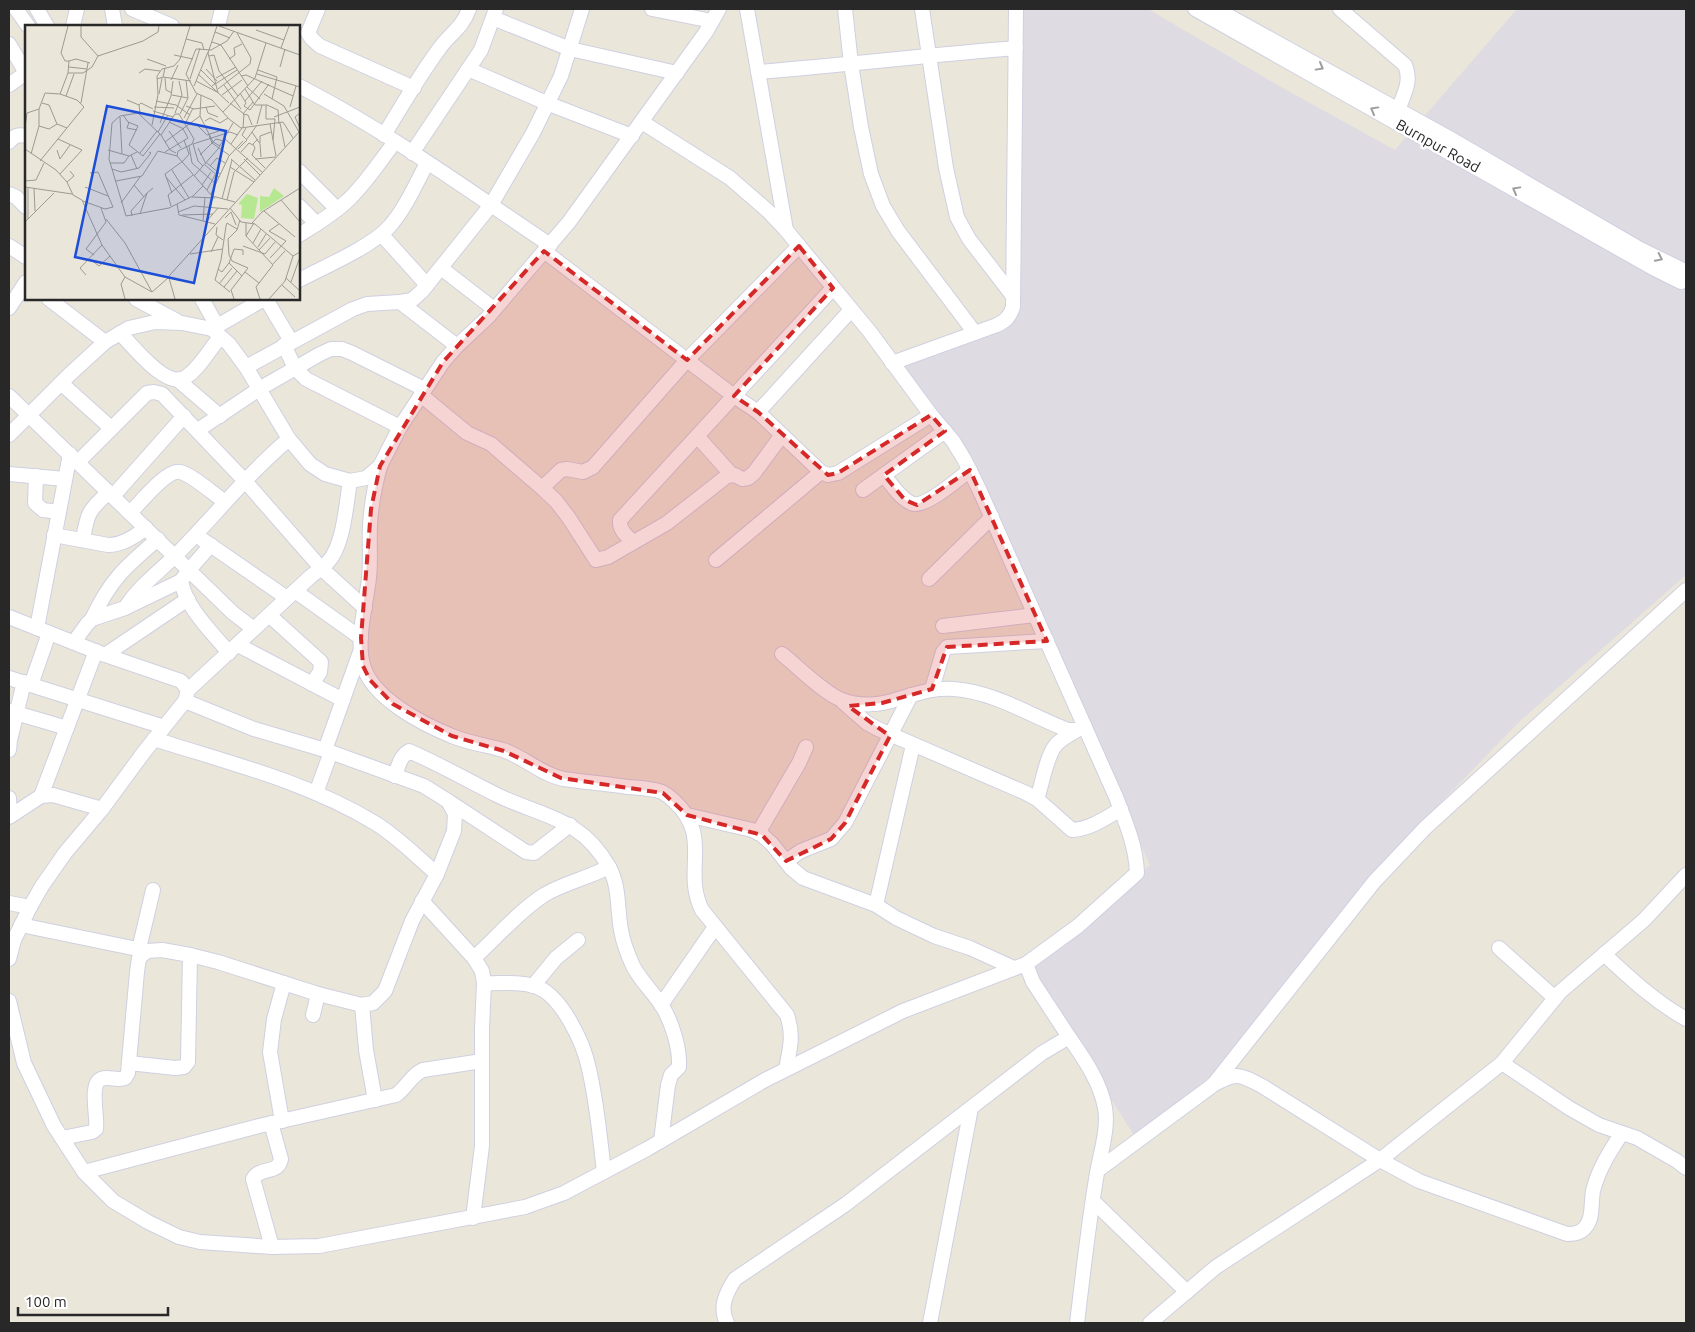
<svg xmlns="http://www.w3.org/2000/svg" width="1695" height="1332" font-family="Ubuntu,sans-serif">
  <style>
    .industrial { fill: #dedbe3 }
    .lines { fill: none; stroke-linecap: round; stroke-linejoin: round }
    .minor-casing { stroke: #cfd0e1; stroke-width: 16 }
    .minor { stroke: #fff; stroke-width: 14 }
    .oneway { stroke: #9e9e9e }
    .marked { fill: #d62828; fill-opacity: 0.2; stroke: #d62828; stroke-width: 4; stroke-dasharray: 10 6; stroke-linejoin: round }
    .labels { text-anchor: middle; stroke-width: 5; stroke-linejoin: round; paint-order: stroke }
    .street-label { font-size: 15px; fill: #282828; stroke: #fff }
    .inset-road { fill: none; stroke: #9d9a93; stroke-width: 1 }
    .view { fill: #1d4ed8; fill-opacity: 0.15; stroke: #1d4ed8; stroke-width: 2.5 }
    .inset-edge { fill: none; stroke: #282828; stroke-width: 2.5 }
  </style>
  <rect width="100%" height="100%" fill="#ebe6da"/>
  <polygon class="industrial" points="1012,9 1148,9 1281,87 1395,150 1517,9 1686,9 1686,575 1519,722 1427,817 1246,1039 1141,1146 1028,970 1150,865 964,449 886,360 1009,318"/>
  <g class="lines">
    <defs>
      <g id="minor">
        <polyline points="16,9 28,26"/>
        <polyline points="37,9 47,26"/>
        <polyline points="112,9 115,26"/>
        <polyline points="132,9 172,26"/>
        <polyline points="318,9 308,33 312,39 320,46 414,88"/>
        <polyline points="652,9 712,21"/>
        <polyline points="747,9 786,230"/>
        <polyline points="845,9 851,64 861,127 871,174 883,206 898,231 975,333"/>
        <polyline points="922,9 946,168 957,217 969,239 1013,296"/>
        <polyline points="1195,9 1653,268 1681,282"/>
        <polyline points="1216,9 1451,139 1640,249 1685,271"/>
        <path d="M1340 9 1405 65C1412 81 1404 94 1398 110"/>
        <polyline points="493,18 570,49 677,73"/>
        <polyline points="73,26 77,9"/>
        <polyline points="218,26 222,9"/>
        <polyline points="9,44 26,73"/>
        <polyline points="468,69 549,104 632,136"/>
        <path d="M758 72C844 65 930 55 1016 48"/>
        <polyline points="9,85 26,73"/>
        <path d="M299 86C387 131 468 190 550 245"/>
        <path d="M384 135C402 106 419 76 439 49 450 33 462 29 469 9"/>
        <path d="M9 142C14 136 18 134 26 136"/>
        <polyline points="412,153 481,50 496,9"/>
        <polyline points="299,171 337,209"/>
        <polyline points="9,194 16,197 26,207"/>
        <polyline points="299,206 317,224"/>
        <path d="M299 235C315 225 332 215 346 202 365 185 379 162 395 142"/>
        <polyline points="382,235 427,285"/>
        <polyline points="9,246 26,257"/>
        <polyline points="544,251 734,396 758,412 821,472 828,475 838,473 931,415"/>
        <polyline points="441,268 494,309"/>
        <path d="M299 280C324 267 371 247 389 227 405 209 416 184 427 163"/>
        <polyline points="49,299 105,342"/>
        <polyline points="136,299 177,321"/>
        <polyline points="202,299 217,326"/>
        <polyline points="266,299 291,341"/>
        <polyline points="400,302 457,346"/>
        <polyline points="9,308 26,282"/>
        <polyline points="212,329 264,299"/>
        <path d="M120 333C133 346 165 388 184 378 197 372 211 348 220 337"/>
        <polyline points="284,345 295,368 306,379 400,427"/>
        <path d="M892 363 997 325C1006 321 1010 316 1013 307L1016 9"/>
        <polyline points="246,367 353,309 367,304 400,302 412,300 422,291 491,205 533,133 561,76 582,9"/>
        <polyline points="178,380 220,416"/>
        <polyline points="61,383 111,428"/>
        <polyline points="421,395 467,433 491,444 542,488 556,501 569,518 596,560 608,557 667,523 727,476 735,475 742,479 748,478 754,473 782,435"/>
        <polyline points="9,396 233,613 254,629"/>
        <polyline points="758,412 851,310"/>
        <polyline points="198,430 259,389 320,354 331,349 342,349 352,353 424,389"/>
        <polyline points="9,435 69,375 105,342 129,328 155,322 182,323 212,329 229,344 246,367 289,439 310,464 325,474 350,481 366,478 380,466 400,427 443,362 457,346 488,317 569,222 706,32 719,9"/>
        <polyline points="697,436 731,474"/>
        <polyline points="78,462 147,393 154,392 162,394 245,481 321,568 365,608"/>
        <path d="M380 466C375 485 371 505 370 525 369 543 371 561 369 578 366 605 356 639 363 665 372 698 422 724 452 736 468 743 486 745 503 750 524 757 542 775 564 779 586 782 607 784 628 787 639 788 651 788 662 792 666 794 671 798 674 801 713 837 682 870 702 910L787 1015C794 1036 790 1048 786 1069"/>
        <polyline points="9,474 65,479"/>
        <path d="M884 475C891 484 900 498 911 503 924 510 959 478 970 470"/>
        <polyline points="36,476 35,503 43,510 59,512"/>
        <polyline points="542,488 561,470 567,469 583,472 593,467 687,360 799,246"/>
        <polyline points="863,490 945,431"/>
        <polyline points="113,496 184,416"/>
        <path d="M130 513C140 503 167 469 180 472 191 474 215 495 225 502"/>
        <path d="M54 535 108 545C123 545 135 536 146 528"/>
        <path d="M83 540C87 513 89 510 109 492"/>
        <polyline points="203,540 287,598"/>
        <path d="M633 542C626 535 619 530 620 520L833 288"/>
        <path d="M211 545 189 570 181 581C186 608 212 632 229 653"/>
        <polyline points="716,560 821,472"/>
        <polyline points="929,579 992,517"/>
        <polyline points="295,591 361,638"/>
        <path d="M125 608C139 586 158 573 176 555 214 517 247 474 289 439"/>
        <polyline points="269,615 321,662 320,672 312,684"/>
        <polyline points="9,617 105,655 181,681 188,690 185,701 144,752 102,809 65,853 42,886 30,907 14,940 9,959"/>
        <path d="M92 619C110 580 126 566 158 539"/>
        <polyline points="943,626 1035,615"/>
        <polyline points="37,628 70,454"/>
        <polyline points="74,642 87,624 92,619 125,608 181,581"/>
        <polyline points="238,645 343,700"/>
        <path d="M782 654C797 666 825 694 842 700 859 707 881 705 898 699 917 694 934 687 954 689 995 692 1031 716 1068 730H1077L1085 727"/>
        <polyline points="105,655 188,599"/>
        <polyline points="9,678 164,727"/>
        <polyline points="31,685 49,633"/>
        <polyline points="932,689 943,652 947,647 1047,641"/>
        <path d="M188 690 310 577C316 572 323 568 328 562 344 545 346 504 350 481"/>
        <path d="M843 702 867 723 878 729 1026 793 1037 799 1072 830C1090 829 1106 818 1121 809"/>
        <polyline points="9,711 67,728"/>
        <path d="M154 739C229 763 308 782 375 823 398 837 417 857 437 874"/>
        <polyline points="9,750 10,740 24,682"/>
        <polyline points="325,750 360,652"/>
        <path d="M395 776C398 767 400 756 409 751 439 764 467 780 497 795 542 817 581 817 609 867 620 887 617 909 621 930 623 942 628 955 633 966 640 980 653 992 662 1006 672 1022 680 1048 679 1067L671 1075 668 1085 661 1141"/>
        <polyline points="316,793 331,752"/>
        <polyline points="41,796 96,651"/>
        <polyline points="9,798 10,816"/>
        <path d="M1037 799C1042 785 1046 758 1055 746 1060 739 1069 735 1077 730"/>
        <polyline points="448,801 526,852 534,853 570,825"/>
        <polyline points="687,815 752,830 762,835 772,844 791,868 803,878 876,905 896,918 934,936 970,948 1014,968"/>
        <polyline points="9,817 41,796 53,795 102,809"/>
        <polyline points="758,833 799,763 806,747"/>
        <polyline points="786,861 801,851 831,839 845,823 911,695"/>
        <polyline points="422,901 474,958 482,971 484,983 482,1029 482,1146 473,1218"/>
        <polyline points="9,903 30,907"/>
        <polyline points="876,905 913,745"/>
        <polyline points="21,925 147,951"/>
        <polyline points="1499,948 1555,998"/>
        <polyline points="139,949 153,890"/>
        <path d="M1604 954C1631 979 1654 1001 1686 1019"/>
        <path d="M474 958C496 938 519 911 544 895 564 883 588 878 609 867"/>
        <polyline points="1026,964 1033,982 1069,1037"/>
        <path d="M484 983C500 984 519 981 534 986 561 993 584 1044 589 1069 597 1103 600 1138 604 1172"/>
        <polyline points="533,986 556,958 578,940"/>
        <path d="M9 1001 24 1063 54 1126 84 1172 113 1201 148 1222 179 1237 200 1242 272 1247 319 1246 525 1207 564 1193 647 1149 765 1080 903 1011 1026 964 1078 926 1137 873C1136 846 1126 823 1116 797L979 489 964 459 953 441 931 415 870 332 786 230 768 211 730 178 642 122"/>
        <polyline points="362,1005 366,1050 375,1100"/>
        <polyline points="661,1005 715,927"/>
        <polyline points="313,1015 318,994"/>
        <polyline points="129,1063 175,1068 184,1067 188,1062 190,955"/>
        <polyline points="1502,1063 1569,1108 1599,1125 1637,1138 1677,1161 1686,1168"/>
        <polyline points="1213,1085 1374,882 1425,828 1686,590"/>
        <polyline points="282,1121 270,1052 274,1019 284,983"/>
        <path d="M271 1123 281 1159C278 1175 260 1166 253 1179L272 1247"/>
        <path d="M62 1138 92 1132 96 1129C98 1117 89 1084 101 1079 109 1076 117 1081 125 1078L128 1073 137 972 139 958 147 951 162 950 190 955 218 962 318 994 362 1005 373 1003 385 991 412 921 437 874 454 831 455 814 448 801 424 786 325 750 254 729 185 701"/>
        <path d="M1098 1170 1213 1085C1236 1072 1239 1074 1262 1086L1380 1160 1419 1181 1567 1234C1575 1234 1582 1233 1587 1225 1593 1217 1591 1202 1593 1191 1598 1170 1610 1151 1622 1133"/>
        <path d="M84 1172 259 1126 396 1095C407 1087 411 1075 423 1070L482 1061"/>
        <polyline points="1093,1201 1187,1292"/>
        <path d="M727 1323C719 1307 726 1293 735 1279L846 1204 1042 1053 1069 1037C1084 1059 1100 1081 1105 1108 1109 1129 1099 1158 1096 1179 1088 1227 1083 1275 1077 1323"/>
        <polyline points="930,1323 971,1108"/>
        <polyline points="1150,1323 1216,1267 1380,1160 1502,1063 1560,992 1644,920 1686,875"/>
      </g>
    </defs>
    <use href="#minor" class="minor-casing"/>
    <use href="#minor" class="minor"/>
  </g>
  <defs><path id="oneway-chevron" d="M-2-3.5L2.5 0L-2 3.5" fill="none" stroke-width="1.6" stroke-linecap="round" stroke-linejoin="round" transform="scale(1.25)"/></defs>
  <g class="oneway">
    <use href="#oneway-chevron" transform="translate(1320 67) rotate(29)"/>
    <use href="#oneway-chevron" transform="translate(1374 110) rotate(-151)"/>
    <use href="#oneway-chevron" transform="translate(1516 190) rotate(-151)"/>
    <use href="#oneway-chevron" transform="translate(1659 258) rotate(26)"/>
  </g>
  <path class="marked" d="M799 246 833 288 734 396 758 412 828 475 838 473 931 415 945 431 884 475 905 500 917 505 970 470 1047 641 947 647 932 689 882 703 848 706 890 736 845 823 831 839 786 861 762 835 687 815 663 793 561 778 504 751 452 736 393 704 370 680 363 666 361 638 371 509 380 466 443 362 544 251 687 360Z"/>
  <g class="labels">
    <g class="street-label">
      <text transform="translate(1438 146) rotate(29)" y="5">Burnpur Road</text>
    </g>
  </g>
  <g transform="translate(25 25)">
    <rect width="275" height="275" fill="#ebe6da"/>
    <path d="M249 163 259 171 235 187V171L244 172ZM222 169 233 173 229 194 216 193 217 180 213 179Z" fill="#b6e892"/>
    <path class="inset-road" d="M192 1 183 28 193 68M194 1 275 30M231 5 259 15M209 6 202 16 186 25 171 24 161 49 171 68 187 75 204 94 216 103 258 97 268 113M190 7 205 13M161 14 177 18 179 25M187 17 196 20 223 61M256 23 264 1M149 30 168 34M73 31 118 16 133 7 134 1M184 31 189 30 194 46 213 71M122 34 141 41M204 34 210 30 209 23 217 19M44 36 51 34 65 38M44 42 62 44M255 42 260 24M181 44 192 56M176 45 190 59M233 45 252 52 247 74M43 48H58L67 42 73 31 56 12V1M114 48 120 44 135 46M173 49 204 78M232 49 275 62M216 51 221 50 268 71M138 52 166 56M140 53 141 65 147 68M191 53 211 42M132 54 138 52 140 43M165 54 175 23M146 55 153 40M161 55 163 73M171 56 192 67M199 60 216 84M169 61 183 27M187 61 212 45M222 62 235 74M193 64 225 39 226 33 212 8M220 64 230 80H242L253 85 254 99M215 68 221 78 219 81 225 85 244 59M134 69 137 53M239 69 259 81 274 107M147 70 163 73 155 89M197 70 217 55M41 71 49 49M102 75 114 80 115 88M131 76 151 80 165 90M220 76 237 56M17 78 24 80 32 99M56 78 63 38M205 78 219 89 218 103M114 80 116 78 128 84M241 80V94H250L248 115M161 81 169 84 190 81M129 82 149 83M181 82 183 88 193 92M265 82 271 61M128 86 148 92M198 87 230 53 241 18M150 88 157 70 154 56M275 88 270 92 275 103M98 90 103 97 113 101 104 120 118 131 135 109M175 91 188 117 195 121M95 92 97 129M249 92 275 82M159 93 172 69M180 96 185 93 195 98 203 93M104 97 102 103 112 105M144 97 159 104M161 97 168 83M135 98 146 71 148 56M255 98 260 122M232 99 237 80M245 99 251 131M127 100 133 70 132 51 137 44 149 41 155 34 165 1M172 100 182 110 194 106M227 100 223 90 218 89 228 77M14 101 24 104 32 99 42 103M0 102 2 88 14 84 20 68 35 69 43 48 44 36H40L36 28 43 1M144 106 156 123M133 107 143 90M227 107 235 119 236 132M136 110 145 125 151 128M184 110 187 118 204 130M33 114 57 125 35 149M200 114 237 147M222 114 232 100M233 114 228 119 230 123 227 130 240 143M140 117 175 91 176 70M235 118V111L246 107M168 119 205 107 213 110M168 119 173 136 178 141M206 119 217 103M164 121 167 138 191 159M173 123 181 139M0 124 31 145 42 157 48 170 57 175 77 220 100 252 127 267 143 253M213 124 222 115 217 110 221 103M32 125 35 134 45 120M83 125 104 131 112 127M140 127 163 113 158 104M216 127 224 118 228 120M115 128 132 106M6 129 14 101V84M106 130 112 144M175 130 191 114 199 116M206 134 230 155M219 134 235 150M230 134 251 132M15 136 59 82 52 75 35 69M158 136 164 129 159 115M85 138H99L104 131M182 138 195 149M180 140 194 152M185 141 192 133 200 138M205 142 229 157M87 144 96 147 114 143 126 128 124 127M147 145 164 173M169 151 193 124 208 98M141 152 160 175M0 156 11 155 19 138M91 156 117 151 133 126 152 131M42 157 49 151 45 146M109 160 119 172M177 160 186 147M178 161 168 171 144 183 101 191 84 134 87 98 95 91 113 88 136 110 150 89H154L169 114 167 119 153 126 152 131 187 171 210 177M0 162 47 169M60 162 83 171M3 163V194M9 163 10 186M182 165 190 150M147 168 140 149 158 136M186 169 204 131 218 116M167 172 190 173M197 174 207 135M202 175 209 147 223 133M256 175 275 197M58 176 80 184 88 182 73 147 65 148M96 178 115 152M152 179 154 190 190 199M146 181 143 170 168 150M205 183 216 197 230 199 268 231M239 186 270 212M153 187 169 181 203 184M115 189 122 168 128 163M157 190 188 189M107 191 106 186 122 168M200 193 206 187 211 200M81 194 100 218 127 267M178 196 180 172M0 197 29 168M181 197 193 183M221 198V211L248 240 231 262 235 274M227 198 237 187 275 163M192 202 191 210 198 215M221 211 229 198M228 218 236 204M218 221 240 229 250 217M233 222 241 209M234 225 245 213M186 227 193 212M165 229 198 224M69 230 61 224 81 197 76 183M245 233 261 216 244 206 254 199M65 234 74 241 85 231M248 239 260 226M193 244 197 247 204 238M220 247 234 258M61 250 55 243 77 220M144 251 275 106M217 251 204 238 209 224 218 225V230M100 252 96 259 100 274M144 253 150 274M261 253 275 266M266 257 275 232M194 259 207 243M257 260 270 272M199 262 212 246M205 267 190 255 196 235 201 201 202 198 212 204M209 274 206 265 223 243 207 236 204 230 203 214 212 205 215 195M244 274 260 256 268 231 275 227"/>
    <path class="view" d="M82 81 201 106 169 258 50 232Z"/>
    <rect width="275" height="275" class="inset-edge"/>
  </g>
  <rect width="1695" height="1332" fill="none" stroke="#282828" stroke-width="20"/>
  <path d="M18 1307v8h150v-8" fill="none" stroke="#282828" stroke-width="2.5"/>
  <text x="25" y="1307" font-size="15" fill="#282828" stroke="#ffffff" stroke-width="4" paint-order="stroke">100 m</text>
</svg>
